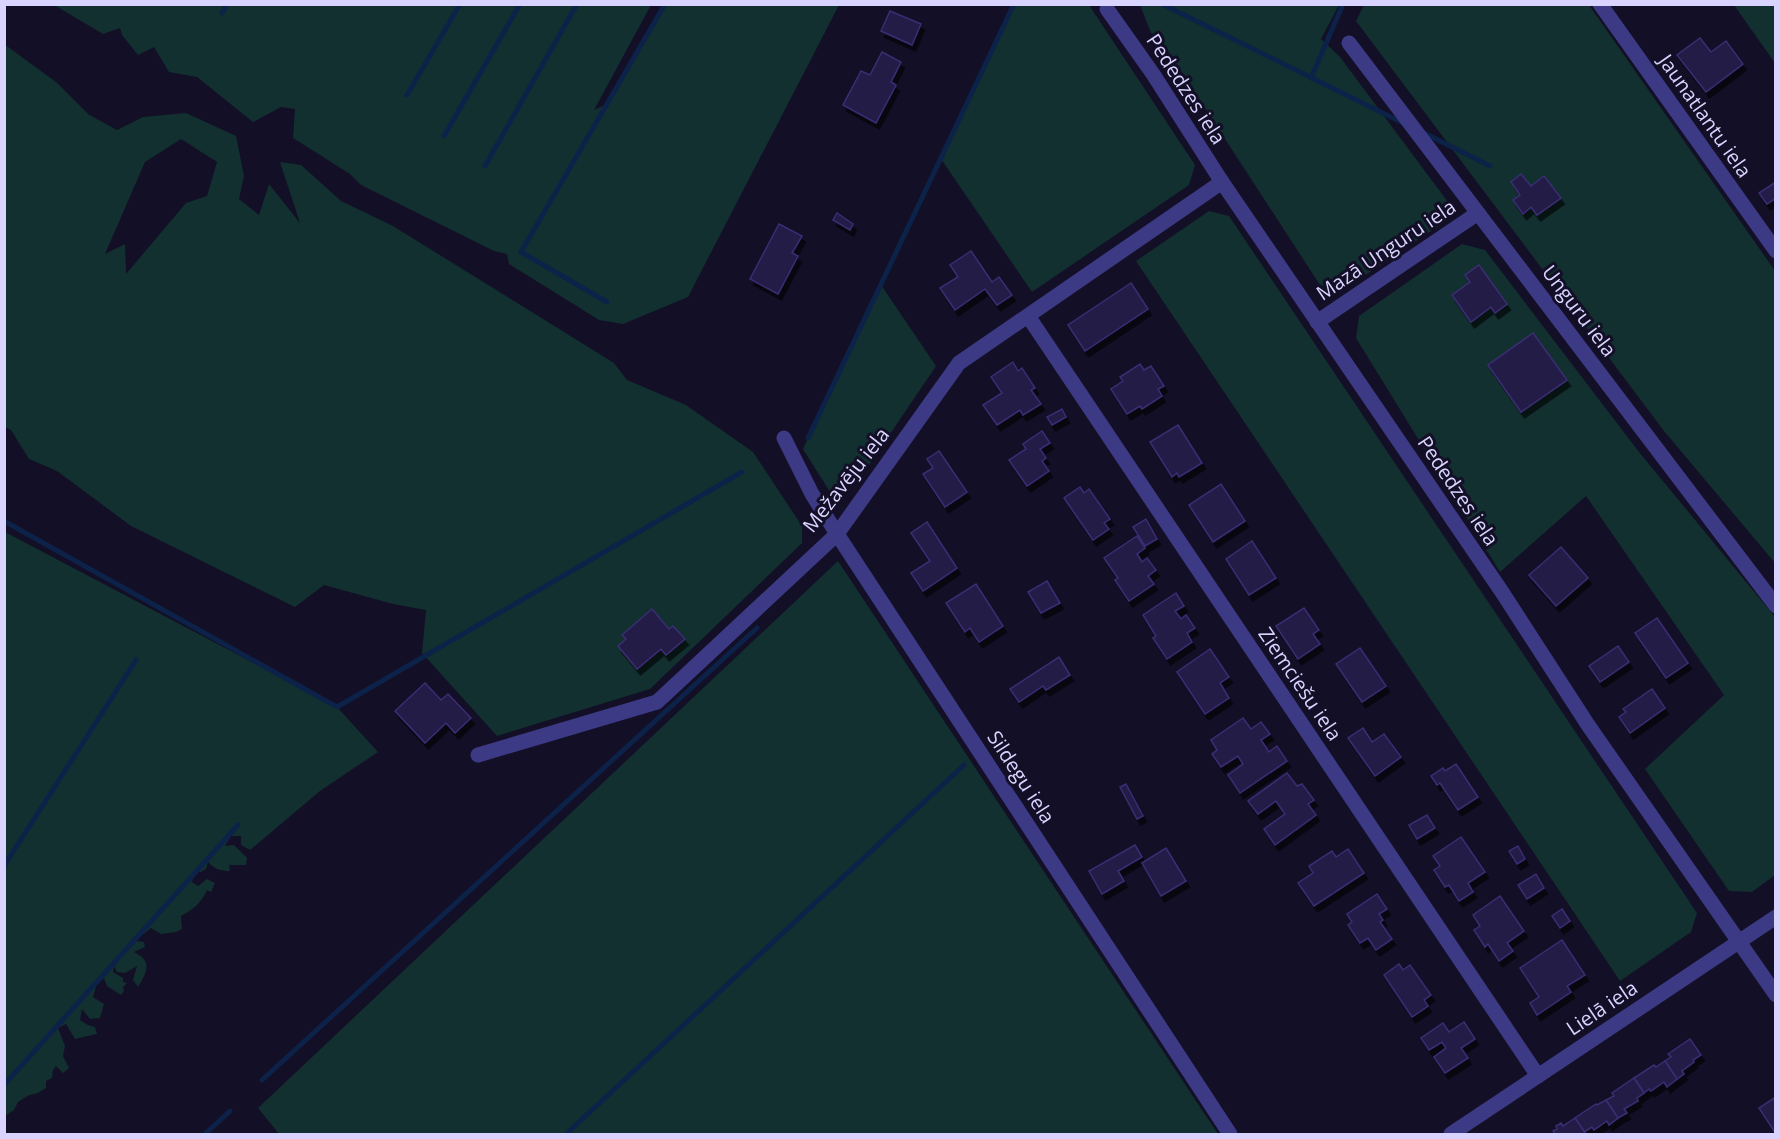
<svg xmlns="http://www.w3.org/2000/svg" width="1780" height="1139" font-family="'Open Sans',sans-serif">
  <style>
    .green { fill: #12302f; fill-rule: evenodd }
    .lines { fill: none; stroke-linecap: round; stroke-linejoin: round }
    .stream { stroke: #0c2248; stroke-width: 5 }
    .building { fill: #241b47; stroke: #3b2d73; stroke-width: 1.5; filter: url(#shadow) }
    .minor { stroke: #3d3a85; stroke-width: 15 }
    .tertiary { stroke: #3d3a85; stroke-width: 15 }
    .labels { text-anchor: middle; stroke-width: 6; stroke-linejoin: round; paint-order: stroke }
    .street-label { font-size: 20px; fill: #d9d4ff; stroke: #130f26 }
  </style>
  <defs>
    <filter id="shadow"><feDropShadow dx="3.5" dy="6" stdDeviation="0" flood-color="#0009"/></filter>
  </defs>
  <rect width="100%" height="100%" fill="#130f26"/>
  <g class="green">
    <polygon points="54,5 651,5 594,110 607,104 665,5 839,5 688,297 623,324 599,320 509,264 507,254 494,251 361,185 350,174 293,138 295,109 281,107 253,122 197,77 169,72 154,47 138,55 122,35 120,28 103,34"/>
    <polygon points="1089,5 1195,165 1189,185 1032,292 941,159 1014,5"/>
    <polygon points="1140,5 1339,5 1321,39 1340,57 1448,202 1446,221 1343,290 1320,285 1162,42 1151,33"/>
    <polygon points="1364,5 1589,5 1775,271 1775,563 1664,431 1356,21"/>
    <polygon points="1734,5 1775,5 1775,63"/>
    <path d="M4 44 56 82 88 114 117 130 143 117 186 113 236 136 244 176 239 199 259 215 269 184 300 223 280 162 301 165 341 201 393 226 614 363 627 380 686 405 753 452 802 526V543L650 689 497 736 422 653 426 610 393 604 324 585 295 607 131 526 57 471 29 459 11 430 5 427ZM181 139 217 162 207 196 186 203 126 274 125 244 105 254 145 162Z"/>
    <polygon points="1209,211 1229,216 1697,913 1691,932 1620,981 1136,261"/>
    <polygon points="1462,244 1485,250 1639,452 1775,617 1775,875 1752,892 1729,891 1645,769 1724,695 1586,496 1500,572 1356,338 1359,316"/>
    <polygon points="881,285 936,366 859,480 848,473 832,495 803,449"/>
    <path d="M5 532 337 707 378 752 320 791 250 850 241 845V836H231L225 846 234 845 247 858 246 865H229L230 871C221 871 214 869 208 862L206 869 201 872 195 871 192 882 198 886 207 879 215 883 211 892 207 890C201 904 193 909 181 916L182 929 176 932 161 934 151 928 135 941 144 942 145 947 134 952C153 961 147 972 138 987L133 980 137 966 125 973 117 972 114 966 113 972 123 978V982L127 983 123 987 124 991 121 995 107 986 104 978 97 983 93 997 104 1004 100 1018 90 1019 82 1009 80 1020 88 1025 95 1027 97 1034 75 1039 66 1024 58 1028 65 1046 63 1056 69 1068 63 1073 56 1066 53 1070 52 1078 46 1081V1088L38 1093 29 1095 18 1102 14 1110 5 1116Z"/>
    <polygon points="838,561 1218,1134 279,1134 258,1108"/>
  </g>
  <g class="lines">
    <g class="stream">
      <polyline points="1162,4 1403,123"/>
      <polyline points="222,13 227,4"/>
      <polyline points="1311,78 1343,4"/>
      <polyline points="407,95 460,4"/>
      <polyline points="1424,133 1490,166"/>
      <polyline points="444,136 520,4"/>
      <polyline points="485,166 577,4"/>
      <polyline points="607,302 521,252 665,4"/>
      <polyline points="808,438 1014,4"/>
      <polyline points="4,521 337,707 742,472"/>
      <polyline points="4,866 136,660"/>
      <polyline points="262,1080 757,628"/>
      <polyline points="4,1085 238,825"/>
      <polyline points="205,1134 230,1111"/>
      <polyline points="566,1134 964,765"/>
    </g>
  </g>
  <g class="building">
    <polygon points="890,11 921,24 912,45 881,31"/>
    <polygon points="1700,38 1711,52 1726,41 1743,64 1706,92 1677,55"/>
    <polygon points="882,52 901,62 891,82 896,85 876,123 843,105 861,71 870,75"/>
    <polygon points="1521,174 1531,186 1544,176 1561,198 1537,215 1531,207 1523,214 1513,200 1520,195 1511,182"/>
    <polygon points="1776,182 1776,198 1767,204 1759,193"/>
    <polygon points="837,213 853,224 850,230 833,220"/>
    <polygon points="779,224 802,236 792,253 798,256 778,294 750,279"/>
    <polygon points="971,251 992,282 999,277 1012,295 997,305 985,289 955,310 940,288 958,277 950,265"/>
    <polygon points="1479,265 1507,304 1495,313 1491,307 1471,322 1452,295 1470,282 1465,275"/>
    <polygon points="1131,283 1148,309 1085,351 1068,325"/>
    <polygon points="1533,333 1567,380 1521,412 1488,365"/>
    <polygon points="1013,362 1018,371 1022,368 1035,388 1031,390 1041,404 1023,415 1020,410 997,425 983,405 1002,393 991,377"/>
    <polygon points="1140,364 1144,370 1151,366 1164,386 1158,389 1162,396 1142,409 1140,406 1127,414 1111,389 1123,381 1120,377"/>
    <polygon points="1062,409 1066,417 1052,425 1047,417"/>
    <polygon points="1178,425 1202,463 1179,477 1177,473 1172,477 1150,442"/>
    <polygon points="1042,431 1050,443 1040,449 1046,458 1042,461 1049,471 1027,486 1009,460 1026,449 1023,444"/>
    <polygon points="939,451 967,492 945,507 923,474 933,468 927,459"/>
    <polygon points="1221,484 1245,521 1213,542 1189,505"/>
    <polygon points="1080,487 1084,493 1089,489 1110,519 1104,523 1109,529 1093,540 1064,498"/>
    <polygon points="1146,519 1157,539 1145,546 1133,527"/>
    <polygon points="927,522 957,568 923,591 911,573 930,561 911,533"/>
    <polygon points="1137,536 1145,548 1137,554 1142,562 1147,558 1156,570 1148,576 1154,584 1129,601 1115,580 1118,578 1104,558"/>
    <polygon points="1252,541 1276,578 1249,595 1226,559"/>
    <polygon points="1561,547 1588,578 1556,606 1529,575"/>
    <polygon points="1047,581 1060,603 1041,613 1028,592"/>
    <polygon points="976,584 1003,626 979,642 970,628 965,632 946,603"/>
    <polygon points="1176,593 1184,606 1175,611 1181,619 1186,615 1195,628 1187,633 1192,642 1167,659 1153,638 1156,636 1143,615"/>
    <polygon points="1304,608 1319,630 1313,634 1320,644 1298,659 1276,626"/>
    <polygon points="652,609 669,629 673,626 685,639 666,655 661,649 637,669 618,646 626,639 622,635"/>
    <polygon points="1657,618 1688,663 1666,678 1635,633"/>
    <polygon points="1618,646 1629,662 1600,682 1589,666"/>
    <polygon points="1360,648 1386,686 1362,702 1336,664"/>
    <polygon points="1210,649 1229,677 1220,683 1229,698 1205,714 1177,672"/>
    <polygon points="1059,657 1070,675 1046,690 1043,686 1019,702 1010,689"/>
    <polygon points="425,683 441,700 448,694 471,718 455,733 446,723 425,743 395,711"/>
    <polygon points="1652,689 1665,708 1630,733 1619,717 1626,712 1623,709"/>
    <polygon points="1243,718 1251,729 1261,722 1270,734 1261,740 1269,752 1277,746 1287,761 1240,793 1228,775 1243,764 1238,756 1221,767 1212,754 1217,750 1211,740"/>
    <polygon points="1363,728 1372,742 1384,734 1401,757 1375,776 1348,738"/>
    <polygon points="1456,764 1478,797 1458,810 1440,783 1437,785 1431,776 1443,768 1445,771"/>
    <polygon points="1287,773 1297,786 1302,784 1314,800 1308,804 1316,815 1275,845 1264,829 1285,814 1276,801 1258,814 1248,801"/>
    <polygon points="1126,784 1143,816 1137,819 1120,787"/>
    <polygon points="1427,815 1435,828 1417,839 1409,825"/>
    <polygon points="1461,837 1485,872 1468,883 1473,892 1459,901 1449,885 1445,887 1434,870 1440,866 1433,856"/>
    <polygon points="1135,845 1142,857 1118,871 1124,881 1102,894 1089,871"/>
    <polygon points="1518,846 1525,859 1517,864 1509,851"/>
    <polygon points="1166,848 1186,881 1161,896 1142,863"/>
    <polygon points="1348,849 1364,873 1314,906 1298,883 1313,873 1309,866 1332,851 1336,857"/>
    <polygon points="1536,874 1544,888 1527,899 1518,885"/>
    <polygon points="1377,894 1387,909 1379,914 1383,920 1380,922 1392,939 1376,950 1368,938 1360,943 1348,925 1352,922 1347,914"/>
    <polygon points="1500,896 1524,931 1507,943 1513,951 1499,961 1488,944 1485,947 1474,930 1480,926 1473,915"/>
    <polygon points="1562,909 1570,921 1560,928 1552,916"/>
    <polygon points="1562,940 1585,975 1567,986 1571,992 1537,1015 1530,1003 1539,997 1520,968"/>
    <polygon points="1399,964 1403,970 1410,965 1431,995 1424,1000 1428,1006 1412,1017 1384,975"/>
    <polygon points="1464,1022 1475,1039 1461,1048 1468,1058 1445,1073 1434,1057 1446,1048 1442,1042 1429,1050 1421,1038 1443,1023 1449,1032"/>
    <polygon points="1690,1039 1701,1055 1693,1060 1694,1062 1682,1071 1684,1074 1677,1079 1665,1061 1671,1057 1668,1054"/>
    <polygon points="1665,1061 1677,1079 1667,1087 1664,1082 1651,1091 1649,1089 1644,1093 1634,1078 1654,1065 1656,1067"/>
    <polygon points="1634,1078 1644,1093 1637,1098 1638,1101 1624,1109 1627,1113 1618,1118 1606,1100 1614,1096 1612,1093"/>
    <polygon points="1776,1097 1776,1134 1759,1108"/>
    <polygon points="1606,1100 1618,1118 1609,1125 1607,1121 1594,1130 1592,1127 1584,1132 1575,1118 1596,1104 1597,1105"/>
    <polygon points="1575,1118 1586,1134 1553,1134 1555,1134 1553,1131 1557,1129 1556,1126 1561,1123 1563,1126"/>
  </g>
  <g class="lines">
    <g class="minor">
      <polyline points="1600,4 1776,251"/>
      <polyline points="1107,9 1153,74 1222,182 1502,592 1588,725 1776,995"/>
      <polyline points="1349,43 1776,606"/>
      <polyline points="1028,316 1538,1076"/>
      <polyline points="1317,322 1478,213"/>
      <polyline points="784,438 812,494 837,534 1230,1134"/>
      <polyline points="478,755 657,702 837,534 959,363 1222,182"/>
    </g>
    <polyline class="tertiary" points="1451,1134 1776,917"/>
  </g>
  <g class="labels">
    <g class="street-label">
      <text transform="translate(1186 89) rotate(57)" y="7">Pededzes iela</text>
      <text transform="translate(1705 116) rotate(55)" y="7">Jaunatlantu iela</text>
      <text transform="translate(1386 250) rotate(-34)" y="7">Mazā Unguru iela</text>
      <text transform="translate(1579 311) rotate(53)" y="7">Unguru iela</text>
      <text transform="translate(846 480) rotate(-52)" y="7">Mežavēju iela</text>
      <text transform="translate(1458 491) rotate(56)" y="7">Pededzes iela</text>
      <text transform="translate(1300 684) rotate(56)" y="7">Ziemciešu iela</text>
      <text transform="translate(1021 777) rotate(57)" y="7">Sildegu iela</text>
      <text transform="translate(1602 1008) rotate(-34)" y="7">Lielā iela</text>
    </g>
  </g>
  <rect width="1780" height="1139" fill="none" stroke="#d9d4ff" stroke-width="12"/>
</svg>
